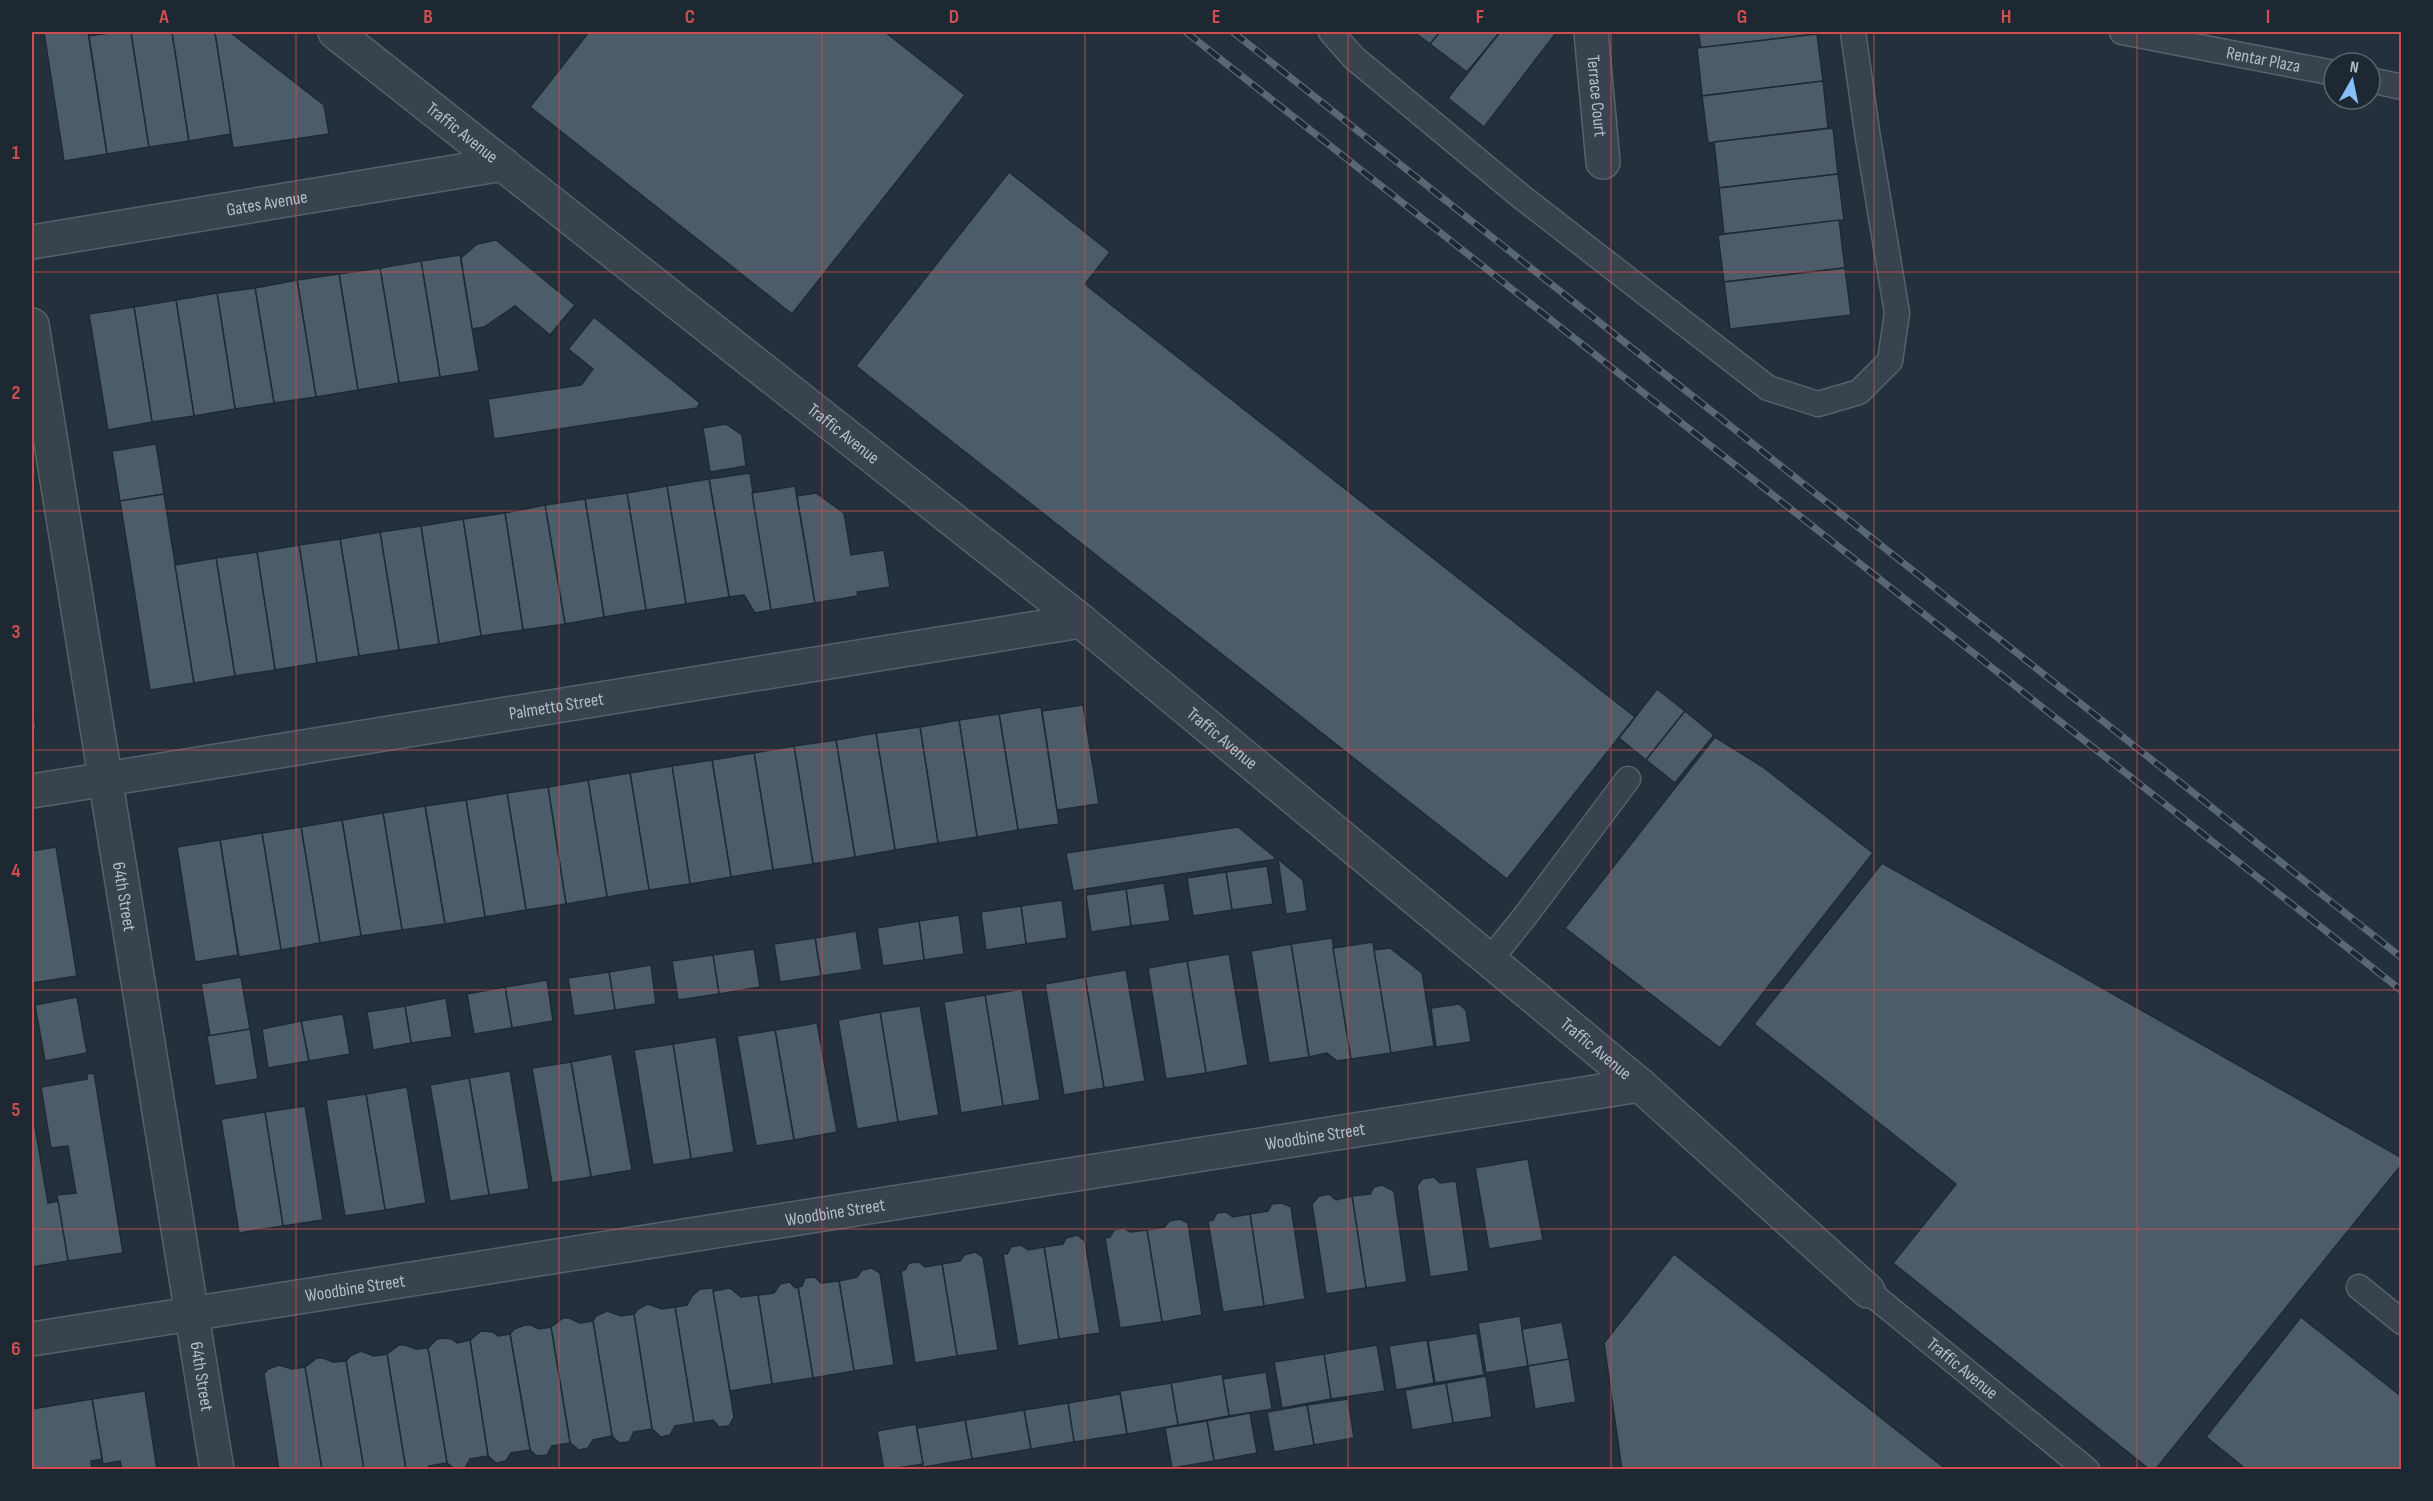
<svg xmlns="http://www.w3.org/2000/svg" width="2433" height="1501" font-family="'Sofia Sans Condensed',sans-serif">
  <style>
    .building { fill: #4d5c69; stroke: #1f2a34; stroke-width: 1.5 }
    .lines { fill: none; stroke-linecap: round; stroke-linejoin: round }
    .service-casing { stroke: #56616b; stroke-width: 27 }
    .minor-casing { stroke: #56616b; stroke-width: 36 }
    .service { stroke: #38434d; stroke-width: 24 }
    .minor { stroke: #38434d; stroke-width: 33 }
    .rail-casing { stroke: #5a6774; stroke-width: 7 }
    .rail { stroke: #1d2832; stroke-width: 4.5; stroke-dasharray: 14; stroke-linecap: butt }
    .grid { fill: none; stroke: #ce4e50; stroke-width: 1.5; stroke-opacity: 0.55 }
    .labels { text-anchor: middle; stroke-width: 5; stroke-linejoin: round; paint-order: stroke }
    .street-label { font-size: 18px; fill: #b4bec9; stroke: #1d2832 }
    .neatline { fill: none; stroke: #ce4e50; stroke-width: 2 }
    .grid-label { font-size: 20px; text-anchor: middle; font-weight: bold; fill: #ce4e50 }
  </style>
  <rect width="100%" height="100%" fill="#24313d"/>
  <g class="building">
    <polygon points="44,32 88,32 107,154 64,161"/>
    <polygon points="116,32 131,32 149,147 107,154 89,36"/>
    <polygon points="131,32 172,32 189,141 149,147"/>
    <polygon points="172,32 215,32 231,134 189,141"/>
    <polygon points="215,32 230,32 324,105 329,134 233,148"/>
    <polygon points="589,32 885,32 965,95 792,314 530,107"/>
    <polygon points="1414,32 1440,32 1430,44"/>
    <polygon points="1440,32 1500,32 1467,72 1430,44"/>
    <polygon points="1500,32 1554,32 1556,33 1484,127 1448,98"/>
    <polygon points="1698,32 1823,32 1823,33 1701,48"/>
    <polygon points="1817,34 1823,81 1702,96 1697,48"/>
    <polygon points="1823,81 1828,128 1708,143 1702,96"/>
    <polygon points="1833,128 1838,174 1719,188 1714,142"/>
    <polygon points="1009,172 1110,252 1085,284 1635,717 1507,879 856,366"/>
    <polygon points="1838,174 1844,220 1724,234 1719,188"/>
    <polygon points="1839,220 1845,268 1724,282 1718,235"/>
    <polygon points="496,240 575,305 550,335 515,306 484,327 472,329 461,258 477,244"/>
    <polygon points="460,255 479,371 440,377 421,261"/>
    <polygon points="421,261 440,377 399,383 380,268"/>
    <polygon points="380,268 399,383 358,390 339,274"/>
    <polygon points="1845,268 1851,315 1730,329 1724,282"/>
    <polygon points="339,274 358,390 316,397 297,280"/>
    <polygon points="297,280 316,397 274,403 255,288"/>
    <polygon points="255,288 274,403 235,409 217,293"/>
    <polygon points="217,293 235,409 194,416 176,300"/>
    <polygon points="176,300 194,416 152,422 134,307"/>
    <polygon points="134,307 152,422 108,430 89,314"/>
    <polygon points="594,317 700,403 697,408 494,439 488,399 581,385 593,369 568,349"/>
    <polygon points="726,424 742,435 746,466 710,472 703,428"/>
    <polygon points="156,444 164,494 120,501 112,451"/>
    <polygon points="750,473 771,610 755,613 744,595 729,597 709,479"/>
    <polygon points="709,479 729,597 686,604 667,486"/>
    <polygon points="667,486 686,604 646,610 627,493"/>
    <polygon points="795,486 815,603 771,610 752,493"/>
    <polygon points="627,493 646,610 604,617 585,499"/>
    <polygon points="816,493 844,513 851,555 884,550 890,587 857,592 858,596 815,603 797,496"/>
    <polygon points="164,494 194,683 150,690 120,501"/>
    <polygon points="585,499 604,617 565,624 545,505"/>
    <polygon points="545,505 565,624 523,630 505,513"/>
    <polygon points="505,513 523,630 481,636 463,519"/>
    <polygon points="463,519 481,636 439,644 421,526"/>
    <polygon points="421,526 439,644 399,650 380,532"/>
    <polygon points="380,532 399,650 359,656 340,539"/>
    <polygon points="340,539 359,656 317,663 299,545"/>
    <polygon points="299,545 317,663 275,670 257,552"/>
    <polygon points="257,552 275,670 235,676 216,558"/>
    <polygon points="216,558 235,676 194,683 175,565"/>
    <polygon points="1657,689 1685,711 1646,760 1619,738"/>
    <polygon points="32,702 36,728 32,729"/>
    <polygon points="1083,705 1099,804 1057,810 1042,711"/>
    <polygon points="1041,707 1059,824 1018,830 999,714"/>
    <polygon points="1685,711 1714,735 1675,783 1646,760"/>
    <polygon points="999,714 1018,830 977,837 959,720"/>
    <polygon points="959,720 977,837 938,843 920,727"/>
    <polygon points="920,727 938,843 895,850 876,733"/>
    <polygon points="876,733 895,850 855,857 836,740"/>
    <polygon points="1715,737 1763,767 1873,853 1720,1048 1565,928"/>
    <polygon points="836,740 855,857 813,864 794,746"/>
    <polygon points="794,746 813,864 773,870 754,753"/>
    <polygon points="754,753 773,870 731,877 712,760"/>
    <polygon points="712,760 731,877 690,884 672,766"/>
    <polygon points="672,766 690,884 649,890 630,773"/>
    <polygon points="630,773 649,890 607,897 588,780"/>
    <polygon points="588,780 607,897 566,904 548,787"/>
    <polygon points="548,787 566,904 526,910 507,793"/>
    <polygon points="507,793 526,910 485,917 466,800"/>
    <polygon points="466,800 485,917 445,924 425,806"/>
    <polygon points="425,806 445,924 402,930 383,813"/>
    <polygon points="383,813 402,930 361,936 342,820"/>
    <polygon points="342,820 361,936 320,943 301,827"/>
    <polygon points="301,827 320,943 281,950 262,833"/>
    <polygon points="1238,827 1277,859 1073,891 1066,853"/>
    <polygon points="262,833 281,950 239,957 220,840"/>
    <polygon points="220,840 238,955 195,962 177,847"/>
    <polygon points="56,847 77,976 32,983 32,851"/>
    <polygon points="1278,859 1303,880 1307,911 1286,914"/>
    <polygon points="1882,863 2402,1158 2402,1164 2155,1470 2150,1470 1893,1263 1956,1184 1754,1024"/>
    <polygon points="1267,866 1273,904 1232,910 1226,872"/>
    <polygon points="1226,872 1232,910 1193,916 1187,878"/>
    <polygon points="1164,883 1170,921 1131,926 1126,889"/>
    <polygon points="1126,889 1131,926 1091,932 1086,895"/>
    <polygon points="1062,900 1067,938 1026,944 1021,906"/>
    <polygon points="1021,906 1026,944 986,950 981,912"/>
    <polygon points="959,915 964,954 924,960 919,921"/>
    <polygon points="919,921 924,960 883,966 877,928"/>
    <polygon points="856,931 862,970 821,976 815,938"/>
    <polygon points="815,938 821,976 780,982 774,944"/>
    <polygon points="1332,938 1351,1059 1337,1061 1327,1053 1309,1057 1291,944"/>
    <polygon points="1373,942 1391,1053 1351,1059 1333,948"/>
    <polygon points="1291,944 1309,1057 1269,1063 1251,951"/>
    <polygon points="1390,948 1422,973 1434,1046 1391,1053 1374,950"/>
    <polygon points="754,949 760,987 719,994 713,955"/>
    <polygon points="1229,954 1248,1065 1206,1073 1187,961"/>
    <polygon points="713,955 719,994 678,1000 672,961"/>
    <polygon points="1187,961 1206,1073 1166,1079 1148,968"/>
    <polygon points="651,965 656,1004 615,1010 609,972"/>
    <polygon points="1126,970 1145,1081 1104,1088 1085,977"/>
    <polygon points="609,972 615,1010 574,1016 568,978"/>
    <polygon points="241,977 250,1029 210,1036 201,984"/>
    <polygon points="1085,977 1104,1088 1064,1095 1045,984"/>
    <polygon points="547,980 553,1021 512,1028 505,987"/>
    <polygon points="505,987 512,1028 474,1034 467,994"/>
    <polygon points="1022,989 1040,1100 1003,1106 985,995"/>
    <polygon points="985,995 1003,1106 961,1113 944,1002"/>
    <polygon points="77,997 87,1053 45,1061 35,1005"/>
    <polygon points="446,998 452,1037 411,1043 405,1006"/>
    <polygon points="1459,1004 1466,1010 1471,1042 1436,1047 1431,1008"/>
    <polygon points="405,1006 411,1043 373,1050 367,1012"/>
    <polygon points="920,1006 939,1115 898,1122 880,1012"/>
    <polygon points="880,1012 898,1122 857,1129 838,1020"/>
    <polygon points="343,1014 350,1054 309,1061 301,1021"/>
    <polygon points="301,1021 309,1061 268,1068 262,1029"/>
    <polygon points="817,1023 837,1132 794,1140 775,1030"/>
    <polygon points="250,1029 258,1079 215,1086 207,1036"/>
    <polygon points="775,1030 794,1140 756,1146 737,1036"/>
    <polygon points="716,1037 734,1152 691,1159 673,1044"/>
    <polygon points="673,1044 691,1159 653,1165 634,1050"/>
    <polygon points="612,1054 632,1170 591,1177 571,1062"/>
    <polygon points="571,1062 591,1177 552,1183 532,1068"/>
    <polygon points="510,1071 529,1189 489,1195 469,1078"/>
    <polygon points="94,1073 123,1253 68,1261 57,1195 76,1193 68,1146 51,1148 41,1087 87,1079 87,1074"/>
    <polygon points="469,1078 489,1195 450,1201 430,1085"/>
    <polygon points="407,1087 426,1203 385,1210 366,1094"/>
    <polygon points="366,1094 385,1210 345,1216 326,1100"/>
    <polygon points="305,1106 323,1220 283,1226 265,1112"/>
    <polygon points="265,1112 283,1226 239,1233 221,1119"/>
    <polygon points="32,1127 35,1127 48,1203 58,1201 68,1261 32,1267"/>
    <polygon points="1528,1159 1543,1240 1489,1249 1475,1168"/>
    <polygon points="1434,1177 1440,1183 1456,1181 1469,1271 1430,1277 1417,1186 1422,1179"/>
    <polygon points="1382,1185 1394,1191 1407,1282 1366,1288 1352,1196 1370,1194 1374,1187"/>
    <polygon points="1329,1194 1336,1200 1352,1196 1366,1288 1326,1294 1312,1204 1319,1196"/>
    <polygon points="1282,1203 1291,1207 1305,1299 1264,1306 1250,1214 1268,1211 1272,1204"/>
    <polygon points="1226,1212 1233,1217 1250,1214 1264,1306 1223,1312 1208,1221 1213,1220 1217,1213"/>
    <polygon points="1180,1219 1188,1223 1202,1315 1162,1322 1147,1230 1165,1227 1169,1221"/>
    <polygon points="1124,1228 1130,1232 1147,1230 1162,1322 1120,1328 1105,1238 1110,1237 1114,1230"/>
    <polygon points="1077,1235 1085,1241 1100,1333 1059,1339 1044,1247 1063,1244 1066,1238"/>
    <polygon points="1021,1245 1028,1250 1044,1247 1059,1339 1018,1346 1003,1254 1007,1254 1011,1247"/>
    <polygon points="975,1252 983,1257 998,1350 957,1356 942,1264 960,1261 964,1255"/>
    <polygon points="1674,1254 1947,1470 1622,1470 1604,1343"/>
    <polygon points="919,1262 925,1267 942,1264 957,1356 915,1363 901,1271 905,1270 909,1263"/>
    <polygon points="872,1268 880,1273 894,1365 854,1371 839,1281 857,1277 862,1270"/>
    <polygon points="815,1277 821,1283 839,1281 854,1371 813,1378 798,1287 802,1286 805,1278"/>
    <polygon points="790,1282 795,1288 798,1287 813,1378 772,1384 758,1295 774,1293 780,1284"/>
    <polygon points="713,1288 734,1417 729,1426 719,1427 713,1420 694,1423 675,1307 687,1305 692,1296 700,1289"/>
    <polygon points="730,1288 741,1297 758,1295 772,1384 730,1391 713,1291"/>
    <polygon points="648,1304 662,1309 675,1307 694,1423 675,1426 670,1435 661,1437 652,1429 634,1314 638,1309"/>
    <polygon points="607,1311 621,1316 634,1314 652,1429 634,1432 629,1442 619,1443 612,1436 593,1321 596,1316"/>
    <polygon points="1520,1316 1528,1366 1486,1373 1478,1323"/>
    <polygon points="2301,1317 2402,1397 2402,1470 2247,1470 2206,1437"/>
    <polygon points="563,1318 569,1318 580,1323 593,1321 612,1436 593,1440 588,1448 579,1450 570,1443 551,1327"/>
    <polygon points="1562,1322 1569,1359 1528,1366 1522,1329"/>
    <polygon points="525,1325 531,1325 539,1329 551,1327 570,1443 552,1446 547,1455 537,1456 530,1450 510,1334 514,1329"/>
    <polygon points="481,1331 493,1332 498,1336 510,1334 530,1450 511,1453 506,1461 496,1463 488,1456 470,1340"/>
    <polygon points="1477,1333 1484,1375 1435,1383 1428,1341"/>
    <polygon points="443,1338 452,1339 457,1343 470,1340 488,1456 470,1459 465,1468 455,1469 447,1463 428,1348 437,1339"/>
    <polygon points="1427,1340 1434,1383 1396,1390 1389,1346"/>
    <polygon points="399,1345 405,1345 416,1349 428,1348 447,1463 429,1466 427,1470 406,1470 387,1354"/>
    <polygon points="1377,1345 1385,1391 1331,1399 1324,1354"/>
    <polygon points="361,1351 374,1356 387,1354 406,1470 364,1470 346,1361 350,1356"/>
    <polygon points="1324,1354 1331,1399 1282,1408 1274,1362"/>
    <polygon points="317,1358 323,1358 333,1362 346,1361 364,1470 322,1470 305,1367"/>
    <polygon points="1569,1359 1576,1402 1535,1409 1528,1366"/>
    <polygon points="279,1365 292,1369 305,1367 322,1470 279,1470 264,1374 268,1369"/>
    <polygon points="1266,1372 1272,1409 1229,1416 1223,1379"/>
    <polygon points="1222,1374 1229,1416 1178,1425 1171,1383"/>
    <polygon points="1486,1376 1492,1417 1453,1423 1446,1383"/>
    <polygon points="1171,1383 1178,1425 1127,1434 1120,1391"/>
    <polygon points="1446,1383 1453,1423 1412,1430 1405,1390"/>
    <polygon points="145,1391 157,1470 122,1470 120,1461 103,1464 92,1399"/>
    <polygon points="1120,1394 1127,1434 1074,1442 1068,1403"/>
    <polygon points="92,1399 102,1459 91,1461 92,1470 32,1470 32,1409"/>
    <polygon points="1348,1399 1354,1438 1314,1445 1307,1405"/>
    <polygon points="1068,1403 1074,1442 1031,1449 1024,1410"/>
    <polygon points="1307,1405 1314,1445 1274,1452 1267,1412"/>
    <polygon points="1024,1410 1031,1449 972,1459 965,1420"/>
    <polygon points="1250,1413 1257,1453 1214,1461 1207,1421"/>
    <polygon points="965,1420 972,1459 923,1467 917,1428"/>
    <polygon points="1207,1421 1214,1461 1172,1468 1165,1428"/>
    <polygon points="916,1424 923,1464 884,1470 877,1431"/>
  </g>
  <g class="lines">
    <defs>
      <g id="service">
        <polyline points="1331,32 1354,58 1523,198 1768,388 1818,404 1859,392 1890,361 1897,313 1868,138 1853,32"/>
        <path id="s1" d="M2122 32 2334 73"/>
        <polyline points="2370,80 2402,87"/>
        <polyline points="1490,960 1526,915 1628,779"/>
        <polyline points="2359,1287 2402,1322"/>
        <path id="s2" d="M1868 1291 2087 1470"/>
      </g>
      <g id="minor">
        <path id="s3" d="M335 32 1081 621 1640 1085 1868 1291"/>
        <path id="s4" d="M1591 32 1603 162"/>
        <path id="s5" d="M32 242 503 164"/>
        <path id="s6" d="M32 325 217 1470"/>
        <path id="s7" d="M32 791 1081 621"/>
        <path id="s8" d="M32 1339 1640 1085"/>
      </g>
    </defs>
    <use href="#service" class="service-casing"/>
    <use href="#minor" class="minor-casing"/>
    <use href="#service" class="service"/>
    <use href="#minor" class="minor"/>
    <defs>
      <g id="rail">
        <polyline points="1186,32 2402,991"/>
        <polyline points="1233,32 2402,958"/>
      </g>
    </defs>
    <use href="#rail" class="rail-casing"/>
    <use href="#rail" class="rail"/>
  </g>
  <path class="grid" d="M296 32V1470M559 32V1470M822 32V1470M1085 32V1470M1348 32V1470M1611 32V1470M1874 32V1470M2137 32V1470M32 272H2402M32 511H2402M32 750H2402M32 990H2402M32 1229H2402"/>
  <g class="labels">
    <g class="street-label">
      <text dy="6" stroke="none"><textPath href="#s1" startOffset="144">Rentar Plaza</textPath></text>
      <text dy="6" stroke="none"><textPath href="#s4" startOffset="64">Terrace Court</textPath></text>
      <text dy="6" stroke="none"><textPath href="#s3" startOffset="162">Traffic Avenue</textPath></text>
      <text dy="6" stroke="none"><textPath href="#s5" startOffset="238">Gates Avenue</textPath></text>
      <text dy="6" stroke="none"><textPath href="#s3" startOffset="648">Traffic Avenue</textPath></text>
      <text dy="6" stroke="none"><textPath href="#s7" startOffset="531">Palmetto Street</textPath></text>
      <text dy="6" stroke="none"><textPath href="#s3" startOffset="1134">Traffic Avenue</textPath></text>
      <text dy="6" stroke="none"><textPath href="#s6" startOffset="579">64th Street</textPath></text>
      <text dy="6" stroke="none"><textPath href="#s3" startOffset="1620">Traffic Avenue</textPath></text>
      <text dy="6" stroke="none"><textPath href="#s8" startOffset="1299">Woodbine Street</textPath></text>
      <text dy="6" stroke="none"><textPath href="#s8" startOffset="813">Woodbine Street</textPath></text>
      <text dy="6" stroke="none"><textPath href="#s8" startOffset="327">Woodbine Street</textPath></text>
      <text dy="6" stroke="none"><textPath href="#s2" startOffset="122">Traffic Avenue</textPath></text>
      <text dy="6" stroke="none"><textPath href="#s6" startOffset="1065">64th Street</textPath></text>
    </g>
  </g>
  <rect width="2433" height="1501" fill="none" stroke="#1d2832" stroke-width="66"/>
  <g transform="translate(2352 81) rotate(9)"><circle r="28" fill="#1d2832" stroke="#59646e" stroke-width="1.5"/>
  <path d="M0-4.5L10 22L0 15L-10 22Z" fill="#89bff8"/>
  <text y="-9" font-size="16" font-weight="bold" text-anchor="middle" fill="#b4bec9">N</text>
  </g>
  <rect x="33" y="33" width="2367" height="1435" class="neatline"/>
  <g class="grid-label">
    <text x="164" y="23">A</text>
    <text x="428" y="23">B</text>
    <text x="690" y="23">C</text>
    <text x="954" y="23">D</text>
    <text x="1216" y="23">E</text>
    <text x="1480" y="23">F</text>
    <text x="1742" y="23">G</text>
    <text x="2006" y="23">H</text>
    <text x="2268" y="23">I</text>
    <text x="16" y="159">1</text>
    <text x="16" y="399">2</text>
    <text x="16" y="638">3</text>
    <text x="16" y="877">4</text>
    <text x="16" y="1116">5</text>
    <text x="16" y="1355">6</text>
  </g>
</svg>
